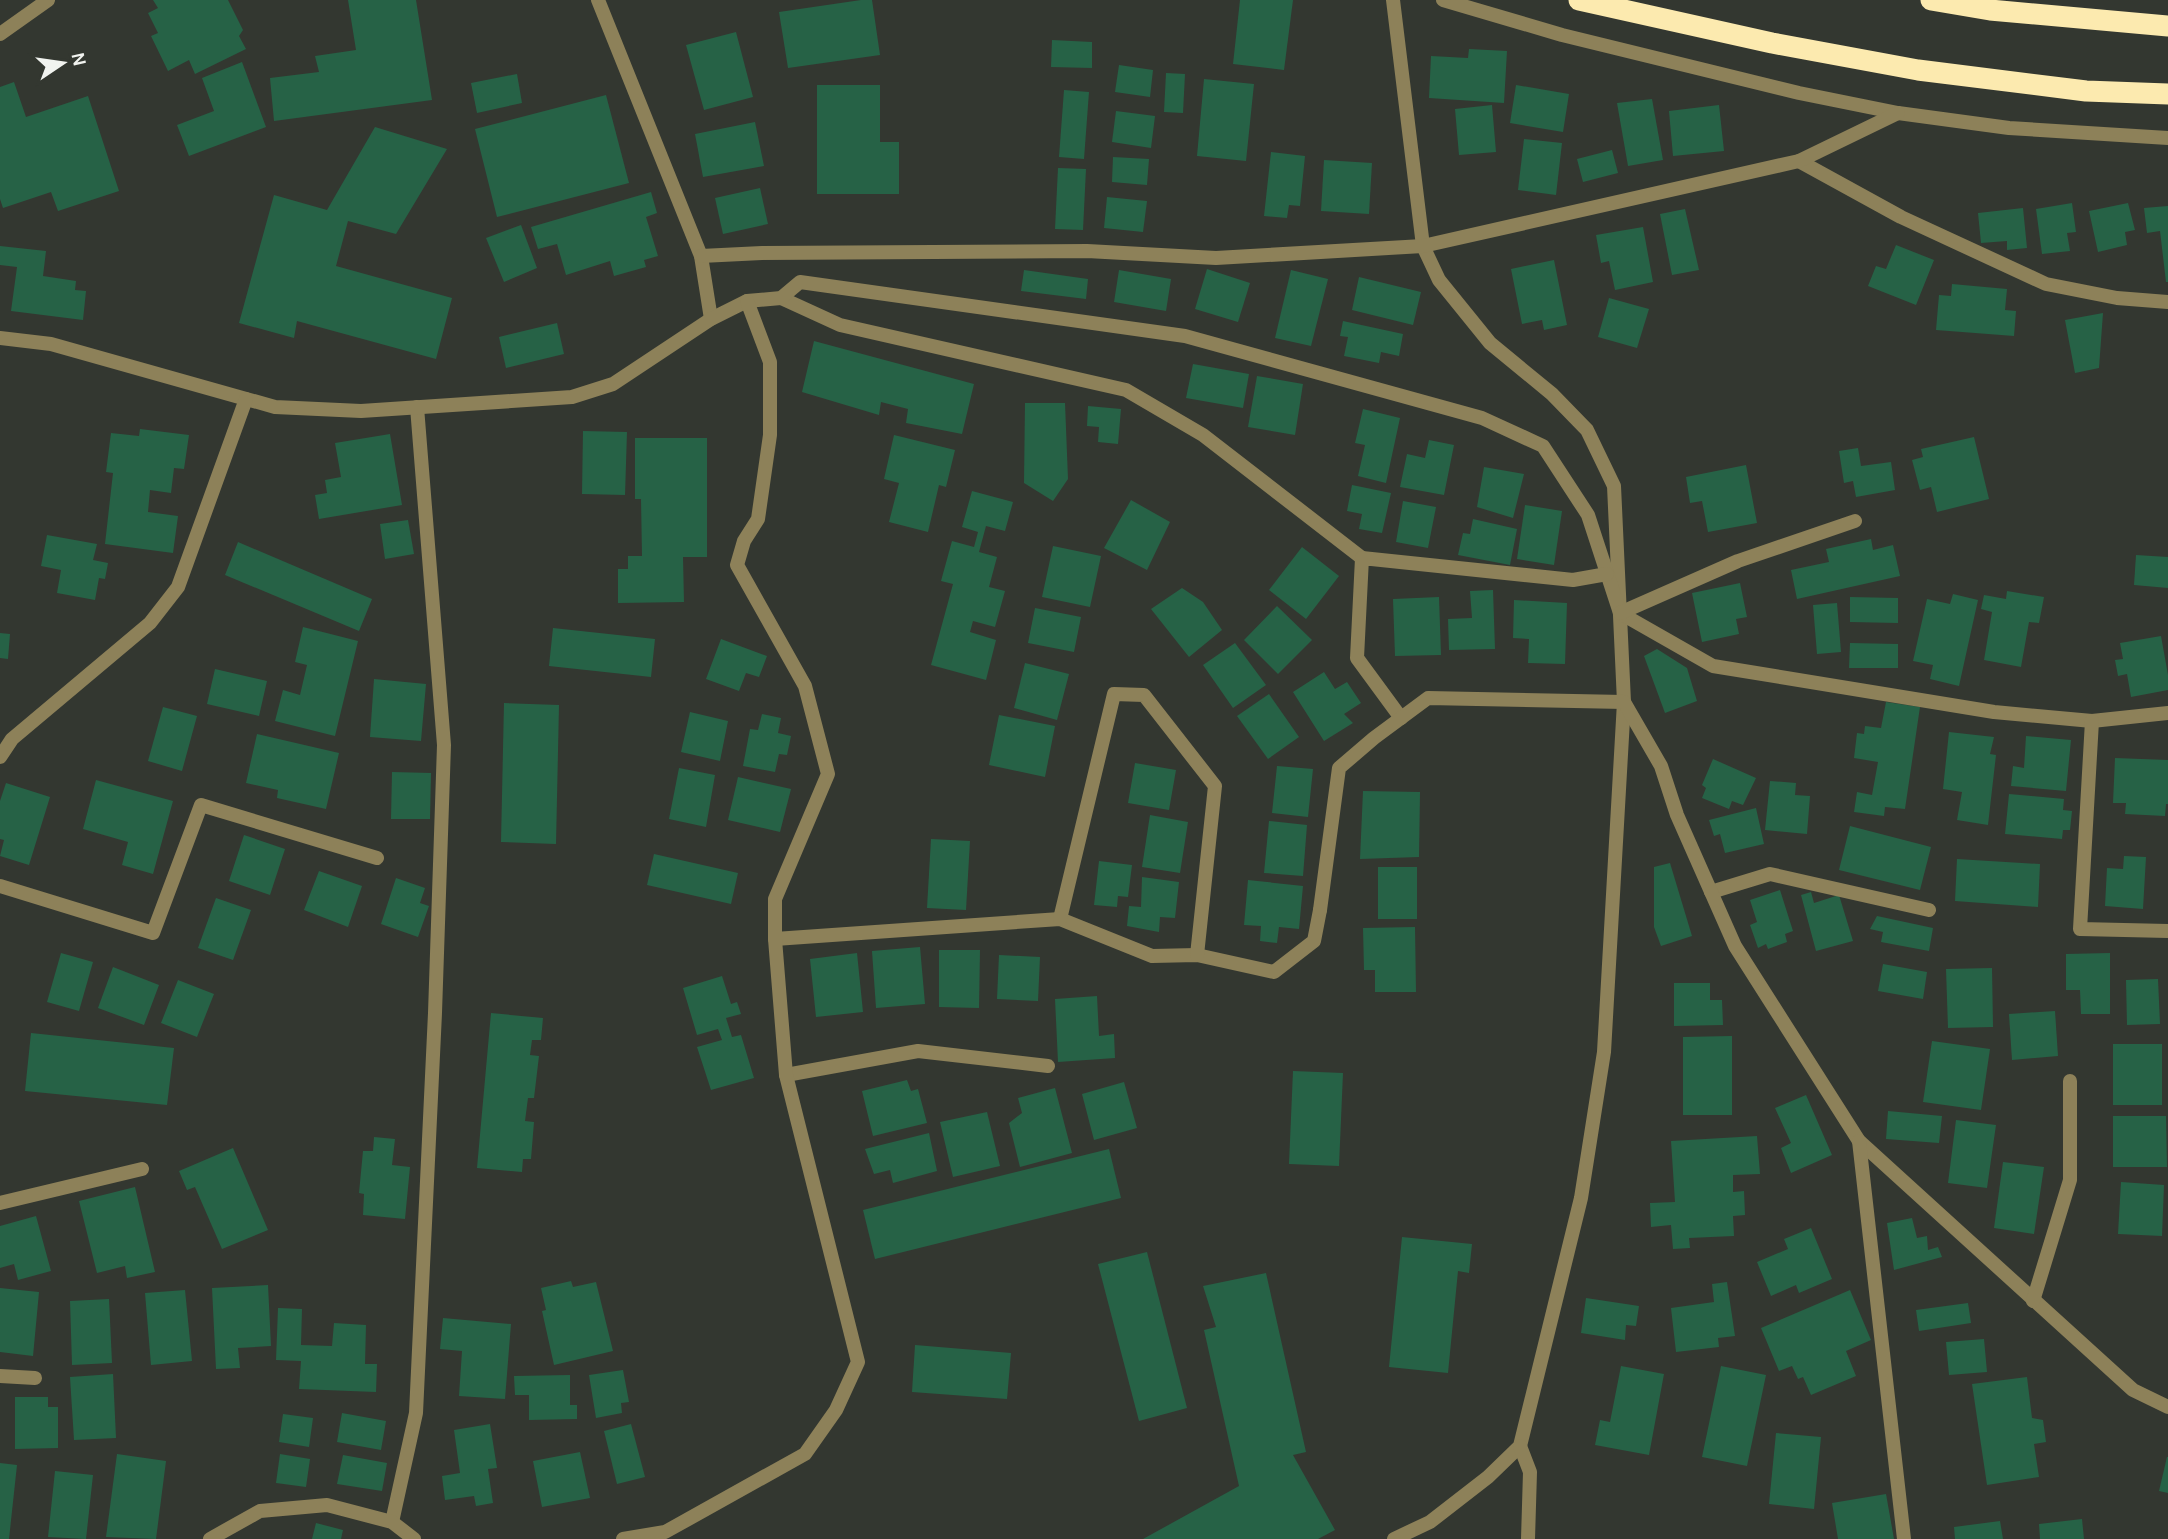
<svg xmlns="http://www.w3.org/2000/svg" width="2168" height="1539" font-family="Karla,sans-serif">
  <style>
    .building { fill: #266246 }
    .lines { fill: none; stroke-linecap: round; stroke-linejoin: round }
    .service { stroke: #8d8159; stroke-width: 14 }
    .minor { stroke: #8d8159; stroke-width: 14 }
    .motorway { stroke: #fceaaf; stroke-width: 21 }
  </style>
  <rect width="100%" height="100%" fill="#333730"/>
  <g class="building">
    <polygon points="153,0 228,0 243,30 239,36 246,49 195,74 189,60 168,71 151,36 158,33 148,13 158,8"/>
    <polygon points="348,0 416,0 432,100 274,121 270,78 319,72 315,56 356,50"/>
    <polygon points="861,0 872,0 880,55 788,68 779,12"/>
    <polygon points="1240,0 1293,0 1284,70 1233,64"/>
    <polygon points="736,32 753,97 704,110 686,45"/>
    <polygon points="1052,40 1092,42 1092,68 1051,67"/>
    <polygon points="1469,49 1507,51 1504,103 1429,98 1431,56 1468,58"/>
    <polygon points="242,62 266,127 189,156 177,125 214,111 202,78"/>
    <polygon points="1119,65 1153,70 1150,97 1115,92"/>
    <polygon points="1166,73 1185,74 1183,113 1164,112"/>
    <polygon points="517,74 522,103 477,113 471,83"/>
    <polygon points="1204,79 1254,84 1246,161 1197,156"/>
    <polygon points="14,82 26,117 88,96 119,191 58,211 51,192 3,208 0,199 0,87"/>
    <polygon points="817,85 880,85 880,142 899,142 899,194 817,194"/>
    <polygon points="1516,85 1569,94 1563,132 1510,123"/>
    <polygon points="1064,90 1089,92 1084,159 1059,157"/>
    <polygon points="606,95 629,183 497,217 475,129"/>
    <polygon points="1652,99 1663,160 1628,166 1617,103"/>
    <polygon points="1492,105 1496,152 1459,155 1455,109"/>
    <polygon points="1719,105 1724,151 1673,156 1669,111"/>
    <polygon points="1116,111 1155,116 1151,148 1112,142"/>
    <polygon points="755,122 764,166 703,177 695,134"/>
    <polygon points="375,127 447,149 396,234 348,221 336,266 452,298 436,359 297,321 294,338 239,323 274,195 327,210"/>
    <polygon points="1524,139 1562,143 1556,195 1518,190"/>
    <polygon points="1612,150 1618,173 1583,182 1577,159"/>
    <polygon points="1271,152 1305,156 1300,206 1289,205 1287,218 1264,216"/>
    <polygon points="1113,157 1149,159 1147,185 1112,182"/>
    <polygon points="1324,160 1372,163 1369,214 1321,211"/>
    <polygon points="1058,168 1086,169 1083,230 1055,229"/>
    <polygon points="760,188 768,224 723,234 715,198"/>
    <polygon points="651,192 657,213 646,217 658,256 644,260 646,267 614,276 610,261 566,275 557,244 538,249 531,227"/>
    <polygon points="1107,197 1147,201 1143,232 1104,228"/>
    <polygon points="2072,203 2076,232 2067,233 2070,251 2042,254 2036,209"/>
    <polygon points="2128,203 2135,230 2125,232 2127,245 2098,252 2089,211"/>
    <polygon points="2168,206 2168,282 2166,282 2160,231 2147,233 2144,208"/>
    <polygon points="2023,208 2027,248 2007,250 2007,241 1981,243 1978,213"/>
    <polygon points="1685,209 1699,270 1672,275 1660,214"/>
    <polygon points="521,225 537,268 504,282 486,238"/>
    <polygon points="1643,227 1653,282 1615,290 1609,261 1601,263 1596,235"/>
    <polygon points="1896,245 1934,260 1916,305 1868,286 1876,266 1886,269"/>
    <polygon points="0,246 46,251 43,276 76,281 75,290 86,291 83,320 11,311 17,267 0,265"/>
    <polygon points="1554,260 1567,325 1544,330 1542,320 1522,324 1511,269"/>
    <polygon points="1207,269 1250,283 1238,322 1195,309"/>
    <polygon points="1024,270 1088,279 1086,299 1021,291"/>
    <polygon points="1119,270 1171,279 1166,311 1114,302"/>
    <polygon points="1291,270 1328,279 1311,346 1275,338"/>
    <polygon points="1359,277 1421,292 1413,325 1352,310"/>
    <polygon points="1952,284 2007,289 2005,310 2016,311 2014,336 1936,330 1939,295 1951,296"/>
    <polygon points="1609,298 1649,309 1637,348 1598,337"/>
    <polygon points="2103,313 2099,368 2075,373 2065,320"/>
    <polygon points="1343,321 1403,334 1399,356 1381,352 1379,363 1344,356 1348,337 1340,336"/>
    <polygon points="557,323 564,354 506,368 499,337"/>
    <polygon points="814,341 974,384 962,434 906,423 908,409 881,402 879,415 802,392"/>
    <polygon points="1193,364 1249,374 1243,408 1186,398"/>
    <polygon points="1257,376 1303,384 1295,435 1248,427"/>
    <polygon points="1025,403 1065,403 1068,479 1053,501 1024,483"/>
    <polygon points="1088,406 1121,409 1118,444 1098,442 1099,427 1087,426"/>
    <polygon points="1363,409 1400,418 1386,483 1358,476 1365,445 1355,443"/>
    <polygon points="140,429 189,435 184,469 174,468 171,493 150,490 148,512 178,516 173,553 105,544 113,473 106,472 111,433 139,436"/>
    <polygon points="583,431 627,432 625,495 582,494"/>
    <polygon points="390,434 402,505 319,519 315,495 327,493 325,480 341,477 335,443"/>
    <polygon points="894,435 955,450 946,487 939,485 928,532 889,522 899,483 884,479"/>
    <polygon points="1974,437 1989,499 1937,512 1931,487 1920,490 1912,460 1923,457 1921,449"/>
    <polygon points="635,438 707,438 707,557 683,557 684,602 618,603 618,569 628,569 628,556 642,556 641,499 635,499"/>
    <polygon points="1429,440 1454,445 1444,495 1400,487 1407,454 1425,458"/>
    <polygon points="1858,448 1861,466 1891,462 1895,490 1856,497 1853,481 1844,483 1839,451"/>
    <polygon points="1746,465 1757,523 1708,532 1702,501 1690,503 1686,477"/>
    <polygon points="1484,467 1524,474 1513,518 1477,507"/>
    <polygon points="1352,485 1391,493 1382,533 1359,529 1362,514 1347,511"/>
    <polygon points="972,491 1013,502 1005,531 986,526 979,552 997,557 989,587 1005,591 995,627 973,621 970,632 996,640 986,680 931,665 953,584 941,581 952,541 974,547 978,532 962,527"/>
    <polygon points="1131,500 1170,522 1147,570 1104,548"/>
    <polygon points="1403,501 1436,507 1428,548 1396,542"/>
    <polygon points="1525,505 1562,511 1554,565 1517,559"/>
    <polygon points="1473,519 1517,529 1510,565 1458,555 1463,533 1470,534"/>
    <polygon points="408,520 414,554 385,559 380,524"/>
    <polygon points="47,535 97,544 93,560 108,563 105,579 99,578 95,600 57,593 61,570 41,566"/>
    <polygon points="1871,539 1873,550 1893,545 1900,576 1797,599 1791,570 1829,562 1826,549"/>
    <polygon points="238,542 372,599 359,631 225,575"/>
    <polygon points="1053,546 1101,556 1090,607 1042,597"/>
    <polygon points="1302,547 1339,576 1306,619 1269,590"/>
    <polygon points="2136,555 2168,557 2168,588 2134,585"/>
    <polygon points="1740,583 1747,617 1736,619 1739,634 1702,642 1692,593"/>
    <polygon points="1182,588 1203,602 1222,630 1189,657 1151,609"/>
    <polygon points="1493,590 1495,649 1449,650 1448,619 1472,618 1470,591"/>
    <polygon points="2007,591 2044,597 2039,623 2029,622 2021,667 1984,660 1992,612 1981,609 1984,595 2006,599"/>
    <polygon points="1953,594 1978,600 1959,686 1930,679 1933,665 1913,661 1927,599 1950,604"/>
    <polygon points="1439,597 1441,655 1395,656 1393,599"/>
    <polygon points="1850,597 1898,598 1898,623 1850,622"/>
    <polygon points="1514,600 1567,603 1565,664 1528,663 1529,639 1513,638"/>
    <polygon points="1837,603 1841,652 1817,654 1813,605"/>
    <polygon points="1277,606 1312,640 1278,674 1244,640"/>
    <polygon points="1035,608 1081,617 1074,652 1028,643"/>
    <polygon points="303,627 358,641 335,736 275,721 283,690 300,695 307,665 295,662"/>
    <polygon points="553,628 655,639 651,677 549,666"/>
    <polygon points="0,633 10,634 8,659 0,658"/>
    <polygon points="2161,636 2168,675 2168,690 2131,697 2127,674 2118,676 2115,660 2123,659 2120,643"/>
    <polygon points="721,639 767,656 759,677 746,673 739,691 706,679"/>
    <polygon points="1235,643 1266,685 1233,708 1203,665"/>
    <polygon points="1850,643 1898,644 1898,668 1849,668"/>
    <polygon points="1657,649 1687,668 1697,701 1665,713 1644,656"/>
    <polygon points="1025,663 1069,674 1057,720 1014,708"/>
    <polygon points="215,669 267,681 259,716 207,704"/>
    <polygon points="1324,672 1335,689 1347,682 1361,703 1344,714 1353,723 1324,741 1293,692"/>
    <polygon points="374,679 426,684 421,741 370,737"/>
    <polygon points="1269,694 1299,737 1268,759 1237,716"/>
    <polygon points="1886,702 1920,707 1905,809 1885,807 1884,816 1854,812 1857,792 1872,795 1878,762 1854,758 1857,733 1864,734 1865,726 1881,728"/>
    <polygon points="504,703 559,705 556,844 501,842"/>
    <polygon points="163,707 197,716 182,771 148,761"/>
    <polygon points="690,712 728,721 720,761 681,752"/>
    <polygon points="762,714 781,718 778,733 791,736 787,755 779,754 775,772 743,766 750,729 758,730"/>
    <polygon points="999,715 1055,726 1045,777 989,765"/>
    <polygon points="1949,732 1994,737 1990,754 1996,755 1988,825 1957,820 1962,792 1943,789"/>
    <polygon points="257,734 339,753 326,809 277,798 278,790 246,783"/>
    <polygon points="2026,736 2071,740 2066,791 2011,786 2013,766 2024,768"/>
    <polygon points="2115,758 2168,760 2168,804 2166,804 2165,816 2125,814 2126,803 2113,803"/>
    <polygon points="1713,759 1756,778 1743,805 1732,801 1729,809 1702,798 1706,788 1702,785"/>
    <polygon points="1135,763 1176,770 1169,810 1128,803"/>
    <polygon points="1277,766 1313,769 1308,817 1272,813"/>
    <polygon points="679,768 715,775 706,827 669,819"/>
    <polygon points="392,772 431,773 430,819 391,819"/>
    <polygon points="738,777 791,789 780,832 728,820"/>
    <polygon points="96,780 173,801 153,874 122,865 128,842 83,829"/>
    <polygon points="1770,781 1796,783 1795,795 1810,796 1807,834 1765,830"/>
    <polygon points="6,783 50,797 29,865 0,856 4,840 0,839 0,801"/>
    <polygon points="1363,791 1420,792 1419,857 1360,859"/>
    <polygon points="2009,794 2064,799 2063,810 2072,811 2070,830 2063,830 2062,839 2005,834"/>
    <polygon points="1756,808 1764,844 1725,853 1720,834 1714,836 1709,820"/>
    <polygon points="1150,815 1188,822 1180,873 1142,867"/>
    <polygon points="1269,821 1307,825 1303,876 1264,873"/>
    <polygon points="1850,826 1931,847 1920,890 1839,870"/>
    <polygon points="244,835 285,849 270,895 229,881"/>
    <polygon points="931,839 970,841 966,910 927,908"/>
    <polygon points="654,854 738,873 731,904 647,885"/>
    <polygon points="2124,856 2146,857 2143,909 2105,906 2107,868 2123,869"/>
    <polygon points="1957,859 2040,864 2038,907 1955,901"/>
    <polygon points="1099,861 1132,865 1128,897 1118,896 1117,907 1094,905"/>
    <polygon points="1670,863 1692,936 1661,946 1654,927 1654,867"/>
    <rect x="1378" y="867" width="39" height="52"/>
    <polygon points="319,871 362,886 348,927 304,910"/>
    <polygon points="1142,877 1179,882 1175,918 1160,917 1159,932 1127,926 1129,906 1141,907"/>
    <polygon points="396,878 425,888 420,903 429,906 418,937 381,924"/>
    <polygon points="1248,880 1303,886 1299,929 1279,927 1277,943 1260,941 1261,926 1244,925"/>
    <polygon points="1780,890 1793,931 1785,934 1787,942 1768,949 1766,944 1758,948 1750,925 1757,922 1750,900"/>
    <polygon points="1811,892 1814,903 1839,895 1853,941 1816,951 1801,895"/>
    <polygon points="216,898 251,910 233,960 198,948"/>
    <polygon points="1877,916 1933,928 1929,951 1881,942 1883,932 1870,929"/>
    <polygon points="1415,927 1416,992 1375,992 1375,970 1364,970 1363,928"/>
    <polygon points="920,947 925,1004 876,1008 872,951"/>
    <polygon points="939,950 980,950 979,1008 939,1007"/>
    <polygon points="61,953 93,962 79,1011 47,1002"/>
    <polygon points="857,953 863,1012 816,1017 810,959"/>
    <polygon points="2110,953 2110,1014 2081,1014 2080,990 2066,990 2066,954"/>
    <polygon points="999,955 1040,957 1038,1001 997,999"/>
    <polygon points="1883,964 1927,972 1923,999 1878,991"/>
    <polygon points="113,967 159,985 144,1025 98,1008"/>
    <polygon points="1992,968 1993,1027 1948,1028 1946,969"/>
    <polygon points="722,976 731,1004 737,1002 741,1014 726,1018 732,1037 741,1035 754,1078 711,1090 697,1047 722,1040 718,1029 697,1035 683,988"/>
    <polygon points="2158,979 2160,1024 2127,1025 2126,980"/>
    <polygon points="178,980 214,994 197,1037 161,1023"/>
    <polygon points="1674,983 1710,983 1710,1000 1722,1000 1723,1025 1674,1026"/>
    <polygon points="1097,996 1099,1036 1114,1034 1115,1058 1058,1062 1055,999"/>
    <polygon points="2055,1011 2058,1056 2012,1060 2009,1014"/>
    <polygon points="491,1013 543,1018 541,1040 532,1040 530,1055 539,1056 534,1098 528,1098 525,1121 534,1122 531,1159 523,1159 522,1172 477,1168"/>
    <polygon points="31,1033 174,1048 167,1105 25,1091"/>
    <polygon points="1732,1036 1732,1115 1683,1115 1683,1037"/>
    <polygon points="1932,1041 1990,1049 1981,1110 1923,1102"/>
    <rect x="2113" y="1044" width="49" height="61"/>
    <polygon points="1293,1071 1343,1073 1339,1166 1289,1164"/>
    <polygon points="907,1080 911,1091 918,1089 927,1123 873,1136 862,1091"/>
    <polygon points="1124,1082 1137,1128 1094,1140 1082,1094"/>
    <polygon points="1055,1088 1072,1153 1020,1167 1009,1123 1022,1113 1018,1098"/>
    <polygon points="1806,1095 1832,1155 1791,1173 1781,1148 1791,1143 1775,1108"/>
    <polygon points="1888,1111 1942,1116 1939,1143 1886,1139"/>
    <polygon points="987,1112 1000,1166 953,1177 940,1122"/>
    <polygon points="2113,1116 2166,1116 2167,1167 2113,1167"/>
    <polygon points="1956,1120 1996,1125 1987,1188 1948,1183"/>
    <polygon points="929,1133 937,1171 893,1183 890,1170 874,1174 865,1149"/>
    <polygon points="1757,1136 1760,1174 1733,1175 1733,1192 1744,1191 1745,1215 1733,1216 1734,1236 1689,1238 1690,1248 1673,1249 1671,1225 1651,1227 1650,1203 1675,1202 1671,1141"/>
    <polygon points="374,1137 395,1139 392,1165 410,1167 405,1219 363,1215 364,1194 359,1193 363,1151 373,1151"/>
    <polygon points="233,1148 268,1230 222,1249 195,1187 187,1190 179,1171"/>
    <polygon points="1109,1149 1121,1198 875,1259 863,1210"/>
    <polygon points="2003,1162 2044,1167 2034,1234 1994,1228"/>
    <polygon points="2121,1182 2164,1185 2162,1236 2118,1234"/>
    <polygon points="135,1187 155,1272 127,1278 125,1266 97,1273 79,1201"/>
    <polygon points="36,1216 51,1271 18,1280 14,1264 0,1268 0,1226"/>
    <polygon points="1912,1218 1917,1238 1927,1236 1928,1250 1938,1247 1942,1257 1894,1270 1887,1223"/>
    <polygon points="1811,1228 1832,1279 1799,1293 1796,1285 1771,1296 1757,1262 1788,1249 1784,1239"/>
    <polygon points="1402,1237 1472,1244 1469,1273 1458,1271 1448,1373 1389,1367"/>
    <polygon points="1147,1252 1187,1408 1139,1421 1098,1264"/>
    <polygon points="1266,1273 1306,1452 1293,1455 1335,1530 1318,1539 1143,1539 1239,1486 1204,1330 1216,1327 1203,1286"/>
    <polygon points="571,1281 573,1287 596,1282 613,1351 554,1365 542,1311 546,1310 541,1288"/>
    <polygon points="1727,1282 1735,1336 1718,1338 1719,1347 1676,1352 1671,1308 1714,1302 1712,1284"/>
    <polygon points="268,1285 271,1346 238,1348 240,1368 216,1369 212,1288"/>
    <polygon points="0,1288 39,1292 33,1356 0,1352"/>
    <polygon points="185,1290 192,1361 151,1365 145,1293"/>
    <polygon points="1850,1290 1871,1340 1846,1351 1856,1376 1811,1395 1803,1377 1798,1379 1792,1366 1779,1371 1761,1328"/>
    <polygon points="1586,1298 1639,1306 1636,1326 1626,1325 1625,1340 1581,1333"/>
    <polygon points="109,1299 112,1363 72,1365 70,1301"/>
    <polygon points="1968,1303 1971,1323 1919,1331 1916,1310"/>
    <polygon points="278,1308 302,1309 301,1345 332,1346 334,1323 366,1325 365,1364 377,1364 376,1392 299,1389 301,1361 276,1360"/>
    <polygon points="443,1318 511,1324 505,1399 459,1396 462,1351 440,1349"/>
    <polygon points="1984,1339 1987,1372 1949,1375 1946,1342"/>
    <polygon points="915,1345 1011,1353 1007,1399 912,1392"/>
    <polygon points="1621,1366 1664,1374 1649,1455 1595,1445 1600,1420 1610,1422"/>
    <polygon points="1721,1366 1766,1375 1747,1466 1702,1457"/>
    <polygon points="623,1370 629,1402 621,1403 622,1413 596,1418 589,1375"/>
    <polygon points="113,1374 116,1438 74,1440 70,1377"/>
    <polygon points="570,1375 570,1405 577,1405 577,1419 529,1420 529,1395 515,1395 514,1376"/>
    <polygon points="2027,1377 2032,1418 2043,1420 2046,1442 2034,1444 2039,1477 1987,1485 1972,1384"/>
    <polygon points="15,1397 48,1397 48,1407 58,1407 58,1448 15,1449"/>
    <polygon points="342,1413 386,1421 381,1450 337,1442"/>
    <polygon points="283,1414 313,1418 309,1447 279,1442"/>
    <polygon points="490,1424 497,1468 488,1469 493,1503 476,1506 474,1496 445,1500 442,1476 460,1473 454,1430"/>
    <polygon points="631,1424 645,1477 617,1484 604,1431"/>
    <polygon points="1776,1433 1821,1437 1814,1509 1769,1504"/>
    <polygon points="580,1452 590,1498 542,1507 533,1461"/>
    <polygon points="117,1454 166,1461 156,1539 106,1537"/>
    <polygon points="280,1454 310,1459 306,1487 276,1483"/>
    <polygon points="343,1455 387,1463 382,1491 337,1484"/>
    <polygon points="2167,1457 2168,1457 2168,1493 2159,1491"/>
    <polygon points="0,1463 17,1465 9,1539 0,1539"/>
    <polygon points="55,1471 93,1475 86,1539 48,1537"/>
    <polygon points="1886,1494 1894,1539 1838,1539 1832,1503"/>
    <polygon points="2082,1519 2084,1539 2040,1539 2039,1524"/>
    <polygon points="2000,1521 2003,1539 1955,1539 1954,1527"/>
    <polygon points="316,1523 343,1530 341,1539 312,1539"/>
  </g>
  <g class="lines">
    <g class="service">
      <polyline points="1799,161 1901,217 2046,284 2117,298 2168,302"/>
      <polyline points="775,939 1060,919 1152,956 1197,955 1274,972 1314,941 1320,910"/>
      <polyline points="392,1522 416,1413 435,1013 444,745 417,407"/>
    </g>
    <g class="minor">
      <polyline points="598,0 701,256 711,319"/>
      <polyline points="1393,0 1423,246 1439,280 1490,343 1552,394 1587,430 1614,486 1624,702 1604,1052 1581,1198 1520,1446 1488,1477 1430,1522 1394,1539"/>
      <polyline points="1443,0 1562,35 1799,93 1898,113 2009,128 2168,138"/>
      <polyline points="0,34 48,0"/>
      <polyline points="701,256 762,253 1087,251 1216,258 1423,246 1799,161 1898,113"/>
      <polyline points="781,298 840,325 1126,390 1203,435 1362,558"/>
      <polyline points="0,338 51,344 275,407 361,411 572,397 613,384 711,319 747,301 781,298 800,282 1185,336 1482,418 1543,446 1588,515 1620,613 1713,666 1994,712 2092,721 2168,713"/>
      <polyline points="1620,613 1738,561 1855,521"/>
      <polyline points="1401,718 1357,658 1362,558 1573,580 1607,574"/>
      <polyline points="2092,721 2080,929 2168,931"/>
      <polyline points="0,757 12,739 150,623 178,587 246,399"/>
      <polyline points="0,886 153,933 201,805 377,858"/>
      <polyline points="1711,892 1770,874 1929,910"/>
      <polyline points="1320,910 1339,768 1374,738 1428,698 1624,702 1661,766 1677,815 1735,946 1859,1141 2133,1390 2168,1407"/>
      <polyline points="1060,919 1114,694 1144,695 1215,786 1197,955"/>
      <polyline points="786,1075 918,1051 1048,1066"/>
      <polyline points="1859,1141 1904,1539"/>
      <polyline points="0,1203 142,1169"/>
      <polyline points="2033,1301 2070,1180 2070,1081"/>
      <polyline points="0,1376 35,1378"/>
      <polyline points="1520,1446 1530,1472 1528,1539"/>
      <polyline points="210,1539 260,1511 327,1505 392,1522 414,1539"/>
      <polyline points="623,1539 665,1532 805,1454 836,1410 858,1362 786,1075 775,939 775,899 828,774 805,686 737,565 744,541 758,519 770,435 770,362 747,301"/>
    </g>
    <g class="motorway">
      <polyline points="1579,0 1772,43 1918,70 2086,91 2168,94"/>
      <polyline points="1931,0 1990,10 2168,26"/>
    </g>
  </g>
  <g transform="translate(63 63) rotate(77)" stroke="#333730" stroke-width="5" paint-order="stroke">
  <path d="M0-5L12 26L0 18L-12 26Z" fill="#f1f3ef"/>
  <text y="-10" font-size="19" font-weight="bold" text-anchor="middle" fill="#f1f3ef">N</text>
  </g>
</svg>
